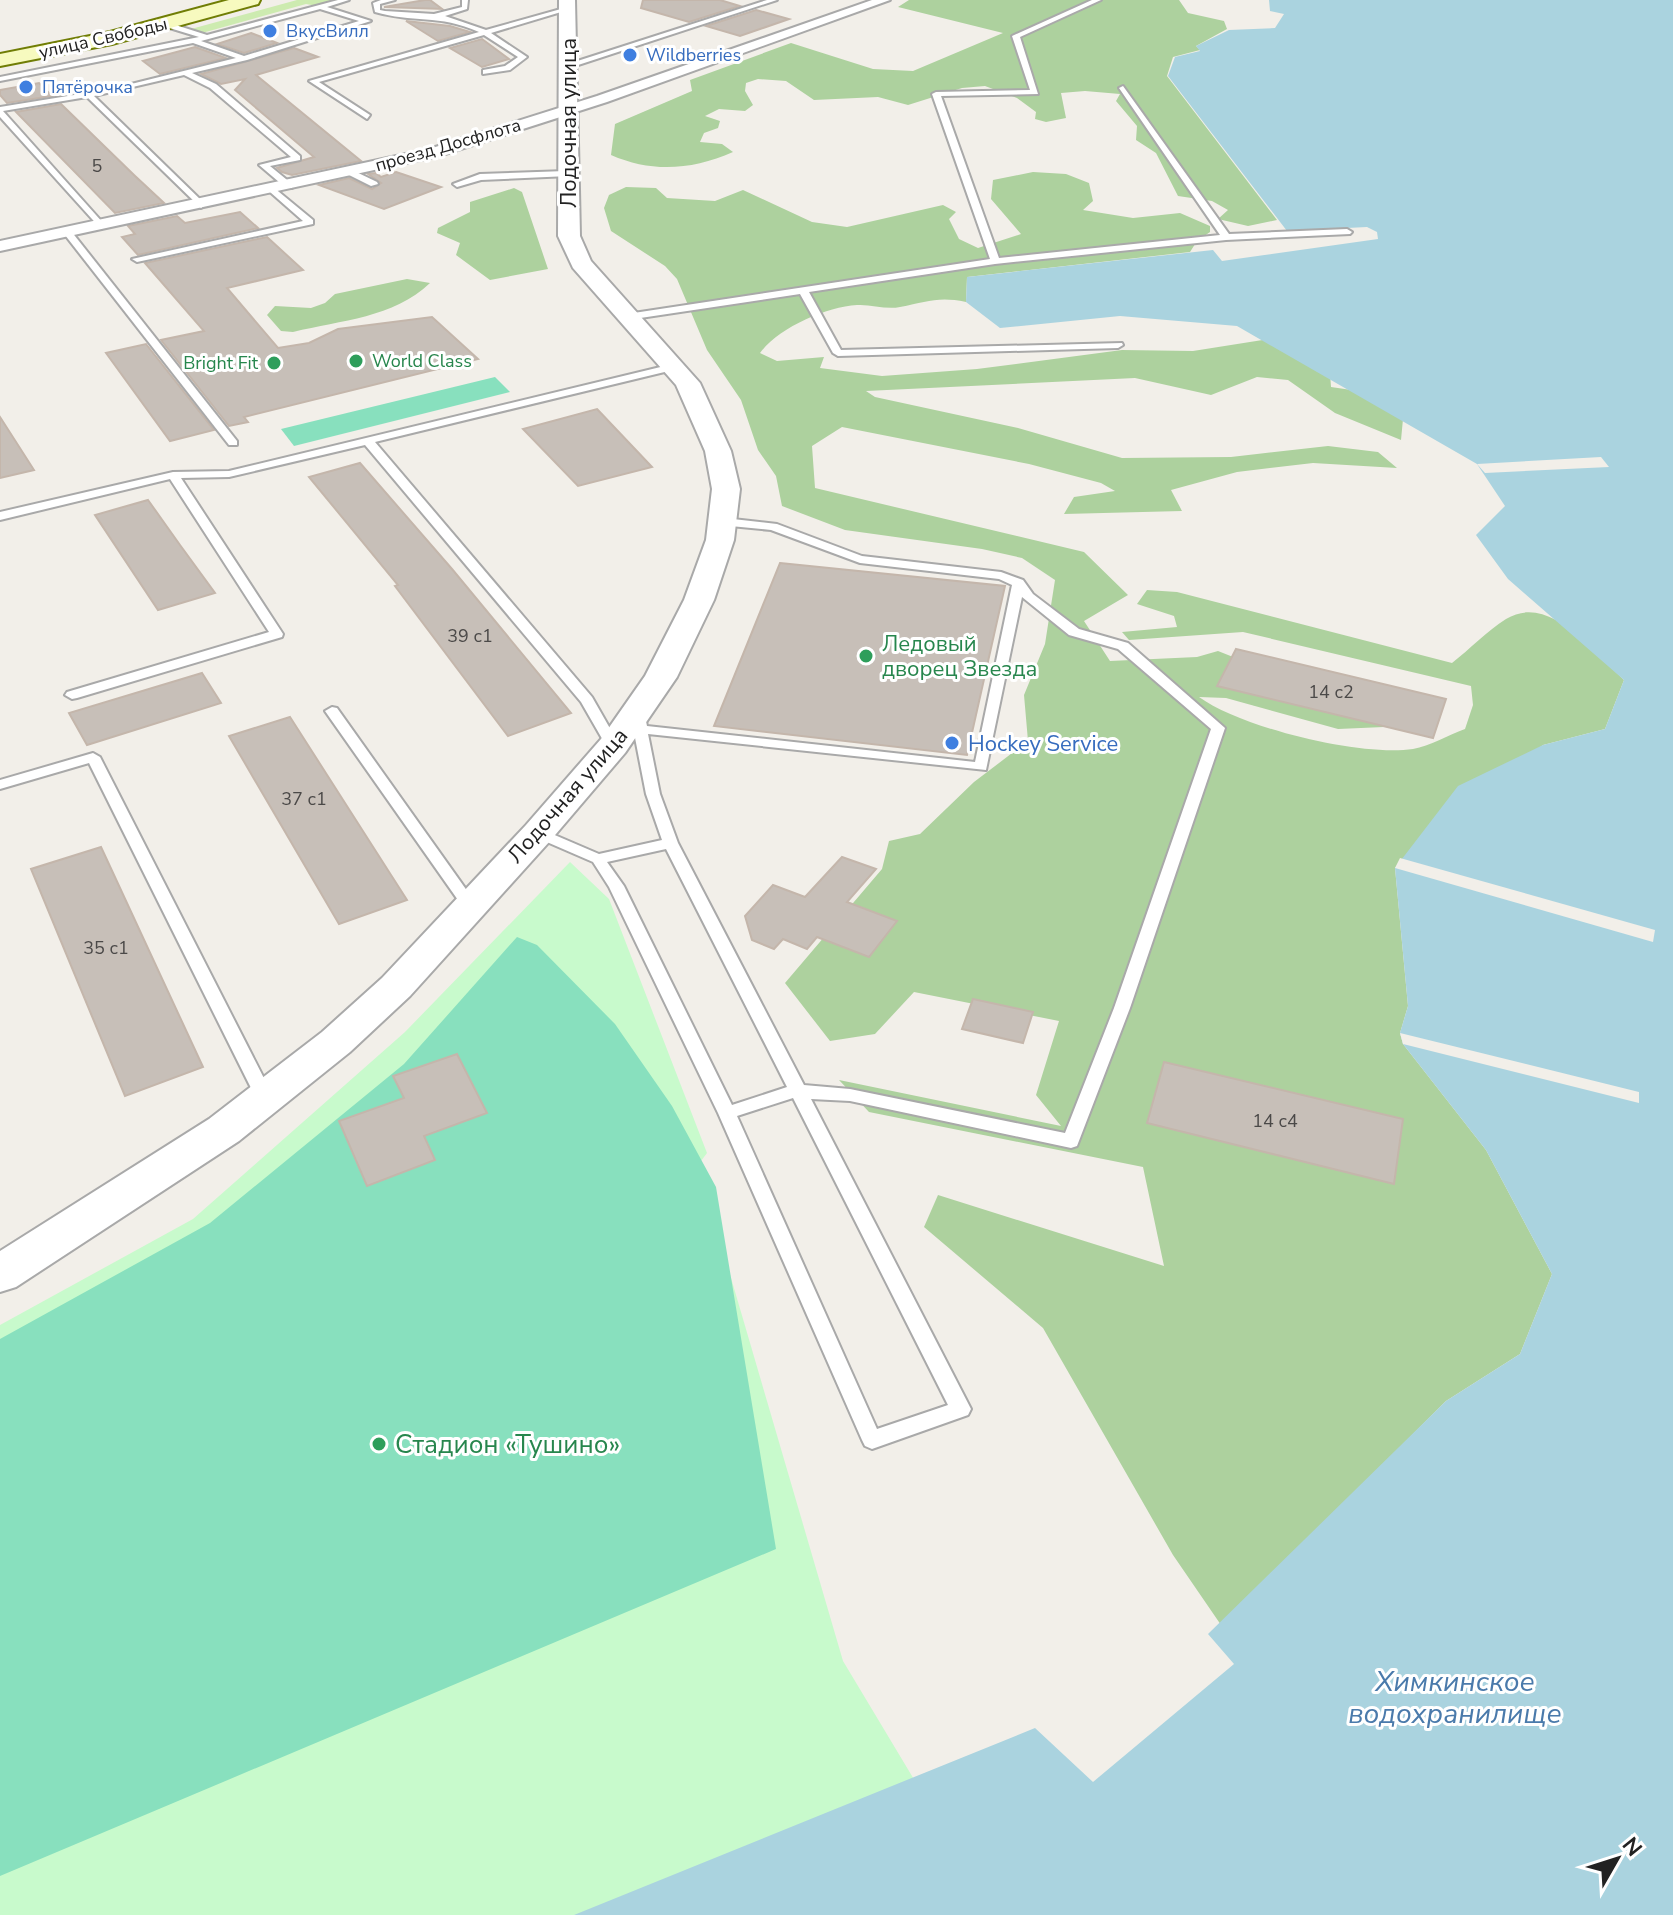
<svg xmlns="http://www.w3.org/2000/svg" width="1673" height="1915" font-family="'Nunito Sans',sans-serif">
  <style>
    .grass { fill: #cdebb0 }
    .forest { fill: #add19e }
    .park { fill: #c8facc }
    .pitch { fill: #88e0be }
    .water { fill: #aad3df }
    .pier { fill: #f2efe9 }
    .building { fill: #c7bfb8; stroke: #c4b6ab; stroke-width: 2 }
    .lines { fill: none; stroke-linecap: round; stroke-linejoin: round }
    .service-casing { stroke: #a9a9a9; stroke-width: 4 }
    .minor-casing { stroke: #a9a9a9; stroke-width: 4 }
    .tertiary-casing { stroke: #a9a9a9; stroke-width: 4 }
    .secondary-casing { stroke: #707d05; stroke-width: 4 }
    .service { fill: #fff; fill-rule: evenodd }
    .minor { fill: #fff; fill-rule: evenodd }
    .tertiary { fill: #fff; fill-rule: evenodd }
    .secondary { fill: #f7fabf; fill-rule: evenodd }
    .shop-dot { fill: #3f7fe0; stroke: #fff; stroke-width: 3 }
    .leisure-dot { fill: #2e9e5b; stroke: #fff; stroke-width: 3 }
    .labels { text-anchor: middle; stroke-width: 6; stroke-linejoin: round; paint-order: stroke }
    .far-shop-label { font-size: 18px; fill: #366cbe; stroke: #fff; text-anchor: start }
    .far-street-label { font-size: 18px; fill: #222; stroke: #fff }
    .number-label { font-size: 18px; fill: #4b4948 }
    .far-leisure-label { font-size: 18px; fill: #27864d; stroke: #fff; text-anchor: start }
    .street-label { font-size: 22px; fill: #222; stroke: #fff }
    .leisure-label { font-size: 22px; fill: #27864d; stroke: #fff; text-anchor: start }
    .shop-label { font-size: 22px; fill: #366cbe; stroke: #fff; text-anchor: start }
    .near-leisure-label { font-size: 26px; fill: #27864d; stroke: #fff; text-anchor: start }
    .near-water-label { font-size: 28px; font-style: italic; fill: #4a7aab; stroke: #fff }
  </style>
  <rect width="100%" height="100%" fill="#f2efe9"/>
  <polygon class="grass" points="297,0 337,0 317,6 306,4 202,33 191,29"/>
  <g class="forest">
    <path d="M909 0H1179L1188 13 1224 21 1227 29 1196 46 1200 50 1173 57 1167 76 1277 220 1248 226 1218 219 1228 210 1212 201 1178 196 1156 153 1136 140 1137 126 1116 101 1120 94 1085 91 1061 93 1066 118 1046 122 1035 119 1036 112 1017 98 985 86 962 88 908 105 878 97 814 100 786 81 758 79 746 83 745 91 753 105 745 111 719 109 705 116 720 121 718 128 704 133 700 142 722 144 733 152C692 170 652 173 611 155L615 124 692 91 690 80 791 43 873 69 913 71 1003 33 898 7Z"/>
    <path d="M1033 172 1066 174 1089 183 1093 201 1083 210 1133 218 1180 213 1210 226V232L1197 241 1190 252 967 277 966 302C938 296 927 302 900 307 886 310 871 304 857 305 826 307 778 328 760 353L777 361 824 357 820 368 882 376 977 369 1122 350 1193 351 1282 337 1330 373 1331 387 1372 393 1403 419 1401 440 1335 413 1288 380 1257 377 1211 395 1135 378 866 391 875 397 1018 428 1122 458 1231 457 1328 446 1378 452 1397 468 1313 463 1237 472 1171 490 1182 511 1064 514 1074 497 1115 491 1101 483 1029 464 842 427 812 446 815 488 1084 552 1128 595 1084 621 1110 661 1197 657 1218 651 1407 726 1338 729 1226 698 1199 697C1242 728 1361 757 1413 749 1430 746 1448 735 1465 729L1473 705 1471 686 1243 632 1129 640 1122 632 1177 627 1174 616 1137 604 1147 590 1177 592 1452 663C1470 649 1487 631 1506 619 1550 592 1595 654 1624 680L1605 729 1543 745 1395 868 1408 1006 1400 1033 1403 1044 1486 1150 1552 1274 1520 1354 1446 1401 1221 1625 1173 1555 1043 1328 924 1227 938 1195 1164 1266 1143 1167 869 1112 839 1080 1061 1126 1036 1095 1059 1021 914 992 875 1034 830 1041 785 983 882 869 889 841 920 834 974 782 1028 741 1024 695 1045 644 1055 580 1022 558 982 549 845 530 782 506 776 476 758 450 741 400 707 350 677 279 665 266 611 231 604 208 609 195 626 187 656 188 667 198 715 201 743 190 812 222 847 227 943 205 956 212 949 219 959 239 978 248 1021 234 991 199 993 180Z"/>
    <polygon points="514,188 522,192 548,269 490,280 456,255 460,243 437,233 438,228 470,212 470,202"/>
    <path d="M407 279 430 283C393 318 342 320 293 332L281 331 267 315 275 306 311 308 325 303 335 294Z"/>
  </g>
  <polygon class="park" points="570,862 609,899 707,1153 698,1165 843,1661 915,1781 581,1915 0,1915 0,1325 193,1219 405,1032"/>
  <g class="pitch">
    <polygon points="495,377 510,392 294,446 281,429"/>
    <polygon points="517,937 537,945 615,1024 672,1106 716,1187 776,1549 0,1876 0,1339 210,1223 404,1064"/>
  </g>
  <polygon class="water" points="1269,0 1673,0 1673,1915 574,1915 1035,1728 1093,1782 1234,1664 1208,1634 1446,1401 1520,1354 1552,1274 1486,1150 1403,1044 1400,1033 1408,1006 1395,868 1458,786 1543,745 1605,729 1624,680 1508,579 1476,535 1505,506 1477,464 1237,326 1120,316 1000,328 966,302 967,277 1213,250 1222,261 1378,239 1377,232 1367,227 1287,231 1168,76 1175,57 1200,51 1196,46 1229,30 1275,28 1284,14 1270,11"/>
  <g class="pier">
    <polygon points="1601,457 1609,467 1485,473 1477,464"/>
    <polygon points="1400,858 1655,930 1653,942 1395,868"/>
    <polygon points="1400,1033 1639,1092 1639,1103 1403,1044"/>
  </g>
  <g class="building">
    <polygon points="430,0 442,9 384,7 425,0"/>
    <polygon points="643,0 720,0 740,6 689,22 641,8"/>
    <polygon points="756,10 789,19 740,36 706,26"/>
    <polygon points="406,21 450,26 470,32 438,41"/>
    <polygon points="251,33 277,43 244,53 217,44"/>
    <polygon points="482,39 509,59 482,67 450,48"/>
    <polygon points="195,47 226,58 160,74 143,61"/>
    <polygon points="294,48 318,57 256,75 361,161 292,175 282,172 277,168 314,157 235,90 245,79 221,84 201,74"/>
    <polygon points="39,83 52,96 7,103 0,95 0,90"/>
    <polygon points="61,104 134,175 164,203 115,213 16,112"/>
    <polygon points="396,172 441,187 384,209 319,185 349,178 372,189 381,183 368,174 376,173 381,177"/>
    <polygon points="240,212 258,228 138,255 122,237 135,234 128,226 177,216 185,223"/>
    <polygon points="267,237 303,270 227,288 278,348 309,343 338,329 432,317 478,359 244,417 248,422 229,426 161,340 204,331 145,263"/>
    <polygon points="146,344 214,430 170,441 106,353"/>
    <polygon points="597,409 652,467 578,486 523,429"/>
    <polygon points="0,417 34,470 0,478"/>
    <polygon points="360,463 452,569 571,713 508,736 395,586 398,585 309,477"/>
    <polygon points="148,500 180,545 215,593 158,610 95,515"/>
    <polygon points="780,563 1005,586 967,755 714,726"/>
    <polygon points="1236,649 1446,699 1433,738 1217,686"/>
    <polygon points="202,673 221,703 87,745 69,713"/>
    <polygon points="290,717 391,875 407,900 339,924 229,736"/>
    <polygon points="101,847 203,1067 125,1096 31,869"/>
    <polygon points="842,857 876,869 847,902 897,921 869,957 817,937 807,949 783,939 774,949 752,940 745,916 773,885 805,897"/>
    <polygon points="973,999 1033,1012 1023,1043 962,1029"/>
    <polygon points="457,1054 487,1113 424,1136 435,1160 367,1186 339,1121 404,1098 393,1076"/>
    <polygon points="1164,1062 1403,1119 1394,1184 1147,1123"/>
  </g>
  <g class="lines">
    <defs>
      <g id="service">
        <path d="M338 0H349L327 7 371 21 247 60 192 73 216 84 300 156V160L270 166 292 184V188H286L259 165 291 157 210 88 184 75 94 96 204 203 205 205 201 208 87 97 3 111 104 224 106 226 101 229 0 117V107L111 89 236 58 193 43 0 81V77L199 37 163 26 166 22 207 35ZM320 9 359 21 244 56 201 41Z"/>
        <path d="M381 0H395L380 4V10L385 11 434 14 462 7V0H468L467 9 445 16 486 30 568 7 571 9 491 33 527 57 510 70 483 74V70L505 66 518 57 484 35 319 82 370 115 367 119 309 81 479 32C439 14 412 23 375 12L373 3Z"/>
        <polygon points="767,0 777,0 572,67 565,65"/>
        <polygon points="1092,0 1101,0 1020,37 1038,94 941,96 999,258 1220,235 1119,88 1123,86 1229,234 1347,229 1352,232 1350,234 1226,240 995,264 809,292 841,350 1122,343 1123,345 1118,348 838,356 833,353 800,294 627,320 622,317 627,314 990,259 932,94 936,92 1030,90 1012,36"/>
        <polygon points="350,169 377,182 378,184 371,186 347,174 347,170"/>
        <polygon points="566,171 569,172 569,176 481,180 457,187 453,184 480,174"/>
        <polygon points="273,187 313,220 313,224 137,262 132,259 303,221 270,192 269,190"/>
        <polygon points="65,231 71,231 237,441 237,445 229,445 65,235"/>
        <polygon points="673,364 677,365 677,369 375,442 592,697 620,746 618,749 608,749 581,702 365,445 229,477 181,478 283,634 282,637 77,698 72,699 65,695 67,692 269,632 170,479 0,520 0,512 173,472 229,471"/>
        <path d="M724 518 777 524 862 556 1001 572 1023 580 1033 594 1079 629 1128 643 1225 728 1130 1008 1077 1146 1071 1148 850 1101 811 1099 971 1409 968 1415 872 1449 865 1446 862 1440 718 1113 609 887 593 862 533 836 531 833 538 828 543 830 599 854 662 840 646 794 630 712 637 708 644 712 647 726 975 762 1012 585 999 579 860 563 771 530 720 525 718 522ZM1022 597 1069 635 1118 649 1211 729 1114 1008 1065 1133 850 1089 804 1085 678 843 660 794 648 734 986 770ZM666 849 787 1087 732 1105 624 886 607 862ZM793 1098 948 1405 877 1429 737 1116Z"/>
        <polygon points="332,707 337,708 475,902 478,906 475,910 465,910 325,711"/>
        <polygon points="93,753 100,757 274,1098 271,1103 259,1103 256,1098 89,763 0,789 0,780"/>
      </g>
      <polygon id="minor" points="872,0 890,0 607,102 439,156 0,251 0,241 429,149 597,96"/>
      <polygon id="tertiary" points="559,0 575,0 580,236 591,261 700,383 731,451 740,489 734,540 714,600 677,677 625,753 550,841 410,996 350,1052 239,1141 16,1287 0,1292 0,1251 209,1119 322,1032 382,978 526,825 601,739 645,676 684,600 706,540 712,489 705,451 676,385 573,268 558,236"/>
      <polygon id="secondary" points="229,0 260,0 258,4 112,44 0,66 0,54 110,32"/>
    </defs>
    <use href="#service" class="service-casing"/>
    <use href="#minor" class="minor-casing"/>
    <use href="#tertiary" class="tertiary-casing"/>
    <use href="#secondary" class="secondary-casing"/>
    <use href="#service" class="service"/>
    <use href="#minor" class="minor"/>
    <use href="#tertiary" class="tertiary"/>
    <use href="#secondary" class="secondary"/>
  </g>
  <g class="shop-dot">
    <circle cx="270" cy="31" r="8"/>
    <circle cx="630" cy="55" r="8"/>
    <circle cx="26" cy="87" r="8"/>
    <circle cx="952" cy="743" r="8"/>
  </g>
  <g class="leisure-dot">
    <circle cx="356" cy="361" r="8"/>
    <circle cx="274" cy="363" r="8"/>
    <circle cx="866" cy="656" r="8"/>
    <circle cx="379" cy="1444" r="8"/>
  </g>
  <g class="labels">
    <g class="far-shop-label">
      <text x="286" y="37">ВкусВилл</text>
      <text x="646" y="61">Wildberries</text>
      <text x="42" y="93">Пятёрочка</text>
    </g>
    <g class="far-street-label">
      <text transform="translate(103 38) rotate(-13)" y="6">улица Свободы</text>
      <text transform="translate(448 145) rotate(-16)" y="6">проезд Досфлота</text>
    </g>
    <g class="number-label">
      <text x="97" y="172">5</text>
      <text x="470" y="642">39 с1</text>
      <text x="1331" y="698">14 с2</text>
      <text x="304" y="805">37 с1</text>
      <text x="106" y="954">35 с1</text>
      <text x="1275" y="1127">14 с4</text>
    </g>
    <g class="far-leisure-label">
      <text x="372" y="367">World Class</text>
      <text x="258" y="369" text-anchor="end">Bright Fit</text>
    </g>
    <g class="street-label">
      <text transform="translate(568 123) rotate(-90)" y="8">Лодочная улица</text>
      <text transform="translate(567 795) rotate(-49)" y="8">Лодочная улица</text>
    </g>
    <g class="leisure-label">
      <text x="882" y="651">Ледовый<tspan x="882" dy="25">дворец Звезда</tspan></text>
    </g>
    <g class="shop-label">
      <text x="968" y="751">Hockey Service</text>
    </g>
    <g class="near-leisure-label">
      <text x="395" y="1453">Стадион «Тушино»</text>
    </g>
    <g class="near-water-label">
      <text x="1455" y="1691">Химкинское<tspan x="1455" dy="32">водохранилище</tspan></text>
    </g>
  </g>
  <g transform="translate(1617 1859) rotate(51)" stroke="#ffffff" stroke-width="6" paint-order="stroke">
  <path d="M0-6L14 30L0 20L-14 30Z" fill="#222222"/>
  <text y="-12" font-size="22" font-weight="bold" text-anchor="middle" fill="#222222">N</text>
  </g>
</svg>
